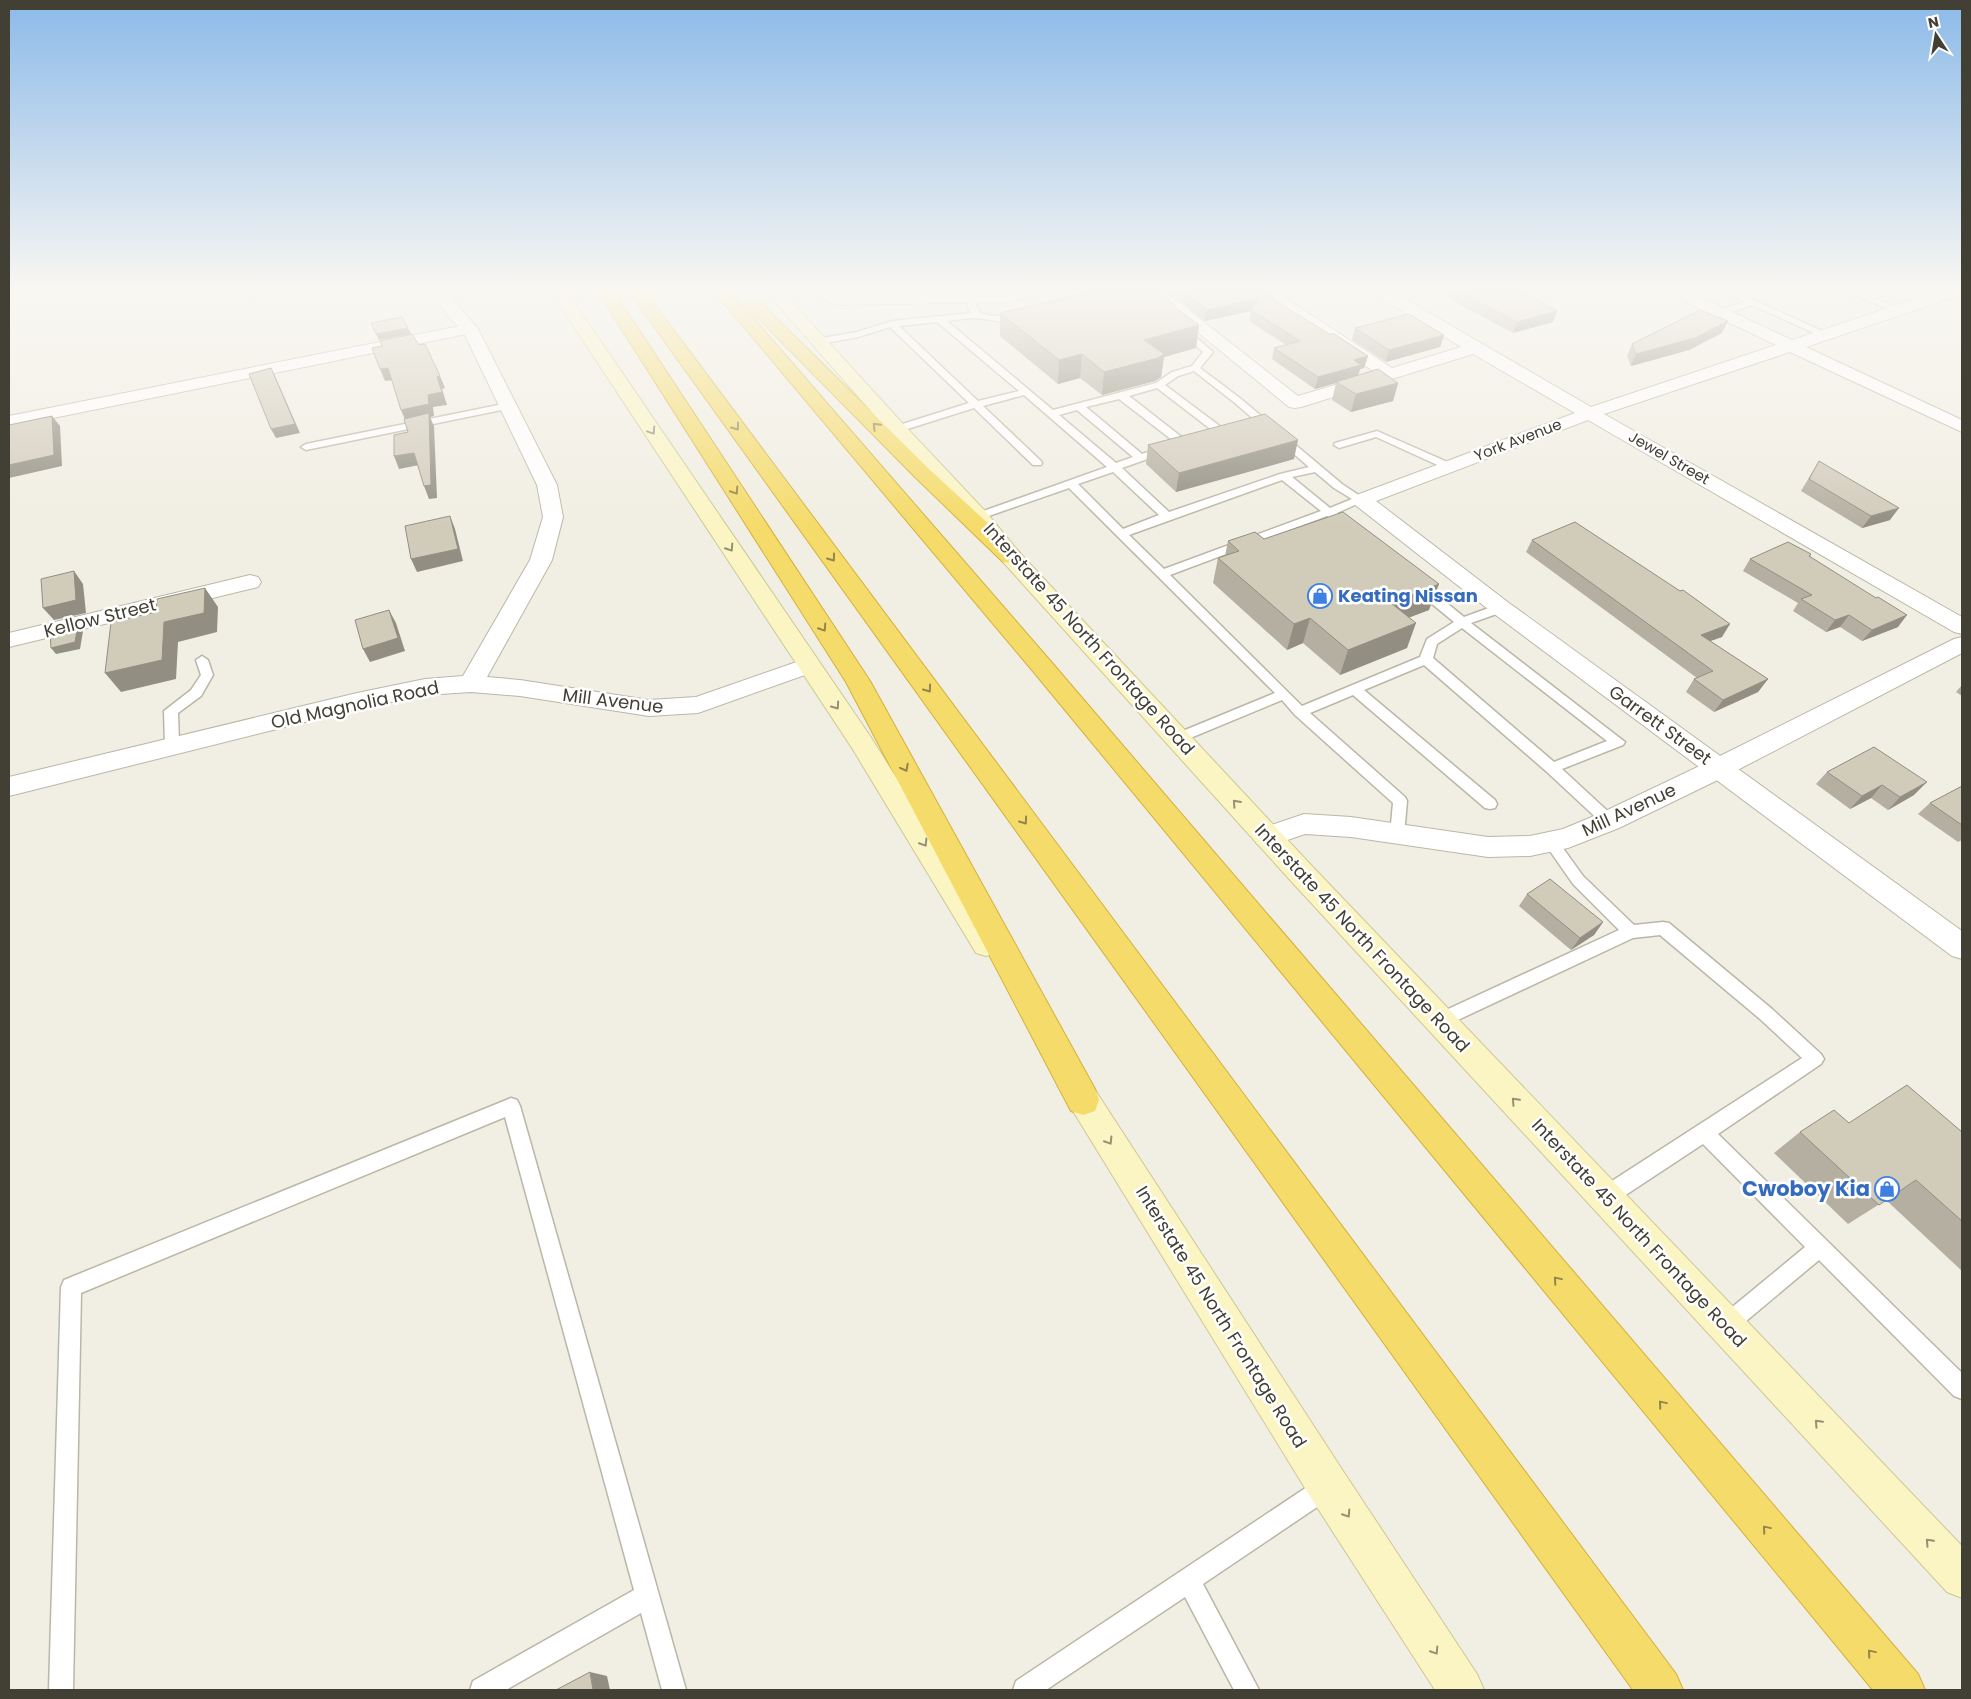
<svg xmlns="http://www.w3.org/2000/svg" width="1971" height="1699" font-family="Poppins,sans-serif">
  <style>
    .lines { fill: none; stroke-linecap: round; stroke-linejoin: round }
    .service-casing { stroke: #bbb7a7; stroke-width: 3 }
    .minor-casing { stroke: #bbb7a7; stroke-width: 2 }
    .tertiary-casing { stroke: #bbb7a7; stroke-width: 2 }
    .secondary-casing { stroke: #cec796; stroke-width: 2 }
    .motorway-casing { stroke: #d3b13b; stroke-width: 2 }
    .service { fill: #fff; fill-rule: evenodd }
    .minor { fill: #fff; fill-rule: evenodd }
    .tertiary { fill: #fff; fill-rule: evenodd }
    .secondary { fill: #fbf5c3; fill-rule: evenodd }
    .motorway { fill: #f5db6a; fill-rule: evenodd }
    .wall { fill: #b4afa0 }
    .shaded-wall { fill: #928e82 }
    .building { fill: #d1cbba; stroke: #928e82 }
    .oneway { stroke: #93854c }
    .oneway2 { stroke: #959174 }
    .labels { text-anchor: middle; stroke-width: 5; stroke-linejoin: round; paint-order: stroke }
    .far-street-label { font-size: 15px; fill: #423f34; stroke: #fff }
    .shop-label { font-size: 18px; font-weight: bold; fill: #366cbe; stroke: #fff; text-anchor: start }
    .street-label { font-size: 18px; fill: #423f34; stroke: #fff }
    .near-shop-label { font-size: 21px; font-weight: bold; fill: #366cbe; stroke: #fff; text-anchor: end }
  </style>
  <rect width="100%" height="100%" fill="#f1eee3"/>
  <g class="lines">
    <defs>
      <g id="service">
        <polygon points="1718,289 1729,289 1831,335 1829,337 1823,337 1752,305 1724,315 1718,315 1718,311 1744,302"/>
        <polygon points="1840,289 1851,289 1867,295 1886,289 1898,289 1875,298 1902,310 1895,312"/>
        <polygon points="1924,289 1935,289 1947,295 1940,297"/>
        <path d="M967 294 970 295 980 313 992 316 1019 315 1023 318C1011 328 990 318 975 318 966 318 956 320 947 321L1053 410 1156 383 1172 372 1192 366 1203 352 1177 329 1181 326 1184 327 1213 352 1200 368 1241 399 1342 484 1366 500 1337 513 1353 526 1355 528 1353 530H1345L1327 516 1170 575 1302 706 1420 657 1427 639 1454 622 1414 589 1412 586 1414 583H1422L1464 617 1497 605H1505L1507 608 1505 611 1471 623 1625 742 1623 745 1562 769 1614 817 1616 821 1614 825 1609 826 1604 825 1547 772 1424 665 1364 690 1495 800 1497 804 1495 808 1490 809 1485 808 1353 695 1310 713 1405 797 1407 801 1404 835 1402 839 1397 841 1392 839 1390 835 1393 803 1295 715 1282 700 1183 741H1173L1171 738 1173 735 1275 693 1069 488 983 518 979 519 973 516 975 514 1107 467 1024 395 983 406 1041 461 1042 463 1041 465H1033L974 408 901 431H893V427L969 403 890 327 858 337 820 344 815 341 817 339 857 332 892 321 971 313 963 297ZM937 322 1019 391 978 401 899 326ZM1194 371 1235 403 1309 467 1280 474 1169 512 1122 468 1170 451 1171 449 1170 447H1162L1142 454 1086 407 1119 399 1180 446H1188L1189 444 1188 442 1129 396 1157 388 1217 434H1225V430L1165 385 1178 376ZM1077 410 1133 457 1116 463 1059 415ZM1113 472 1159 515 1123 529 1078 484ZM1315 472 1334 488 1352 499 1330 508 1292 477ZM1282 480 1321 511 1164 569 1129 535ZM1462 628 1607 741 1554 762 1433 658 1437 644Z"/>
        <polygon points="508,403 511,404 511,408 306,450 301,447 306,444"/>
        <polygon points="1377,431 1452,464 1453,466 1448,469 1444,468 1376,437 1339,448 1334,445 1335,443"/>
        <polygon points="202,656 208,660 213,675 201,696 178,713 179,745 177,748 167,748 165,745 164,711 191,690 201,675 196,660"/>
        <polygon points="1550,835 1555,837 1583,876 1634,925 1663,922 1669,923 1772,1009 1821,1054 1824,1059 1821,1064 1718,1134 1962,1373 1962,1399 1954,1396 1819,1260 1733,1332 1726,1335 1719,1332 1716,1325 1719,1318 1805,1247 1703,1144 1612,1204 1605,1206 1598,1204 1595,1197 1598,1190 1802,1058 1760,1019 1660,935 1633,938 1445,1026 1439,1028 1433,1026 1431,1021 1433,1016 1619,930 1573,884 1543,841 1545,837"/>
        <polygon points="511,1098 517,1100 520,1106 686,1690 662,1690 641,1613 506,1690 470,1690 473,1681 634,1590 505,1117 81,1293 73,1690 49,1690 61,1287 64,1280"/>
        <polygon points="1327,1476 1335,1479 1338,1487 1335,1495 1203,1584 1259,1690 1234,1690 1185,1597 1046,1690 1013,1690 1016,1681 1319,1479"/>
      </g>
      <g id="minor">
        <polygon points="810,289 829,289 839,295 1007,292 1024,289 1054,289 1052,292 1007,302 836,305 830,303"/>
        <polygon points="1145,289 1162,289 1298,396 1376,373 1269,301 1267,298 1269,295 1281,295 1392,368 1461,347 1371,292 1369,289 1388,289 1591,407 1776,345 1688,303 1674,289 1691,289 1700,297 1792,340 1946,289 1962,289 1962,294 1806,347 1962,420 1962,432 1790,352 1604,414 1962,617 1962,634 1954,632 1588,420 1376,501 1509,603 1962,931 1962,959 1952,956 1493,613 1354,504 1351,500 1354,496 1575,413 1473,354 1301,407 1295,408 1289,407"/>
        <polygon points="470,324 476,326 478,329 476,332 9,427 9,416"/>
        <polygon points="250,575 258,577 261,582 258,587 9,647 9,633"/>
      </g>
      <g id="tertiary">
        <polygon points="428,289 444,289 478,329 557,485 563,517 552,560 487,677 520,680 649,700 696,697 808,658 816,661 820,666 816,671 698,713 649,716 520,696 471,692 425,695 357,709 9,796 9,777 357,693 425,679 463,676 530,560 543,517 537,485 463,331 449,317"/>
        <polygon points="1962,637 1962,653 1728,775 1619,828 1568,848 1530,856 1488,857 1351,837 1305,834 1267,847 1257,844 1253,837 1257,830 1304,814 1351,817 1488,837 1530,836 1563,829 1599,814 1710,761 1954,639"/>
      </g>
      <g id="secondary">
        <polygon points="549,289 565,289 870,736 996,935 1001,944 996,953 986,956 976,953 852,748"/>
        <polygon points="764,289 780,289 904,425 986,512 1019,552 1310,864 1962,1546 1962,1598 1947,1592 1290,880 1003,562 972,520 890,433"/>
        <polygon points="1071,1065 1082,1070 1343,1471 1477,1674 1484,1690 1435,1690 1313,1501 1060,1090 1055,1080 1060,1070"/>
      </g>
      <g id="motorway">
        <polygon points="596,289 612,289 870,681 1095,1089 1099,1100 1095,1111 1083,1115 1071,1111 846,682"/>
        <polygon points="627,289 643,289 1676,1674 1683,1690 1633,1690"/>
        <polygon points="712,289 728,289 1053,664 1918,1674 1925,1690 1873,1690 1037,676"/>
        <polygon points="754,300 760,302 929,469 1019,552 1022,557 1019,562 1011,563 1003,562 915,477 748,308 746,305 748,302"/>
      </g>
    </defs>
    <use href="#service" class="service-casing"/>
    <use href="#minor" class="minor-casing"/>
    <use href="#tertiary" class="tertiary-casing"/>
    <use href="#secondary" class="secondary-casing"/>
    <use href="#motorway" class="motorway-casing"/>
    <use href="#service" class="service"/>
    <use href="#minor" class="minor"/>
    <use href="#tertiary" class="tertiary"/>
    <use href="#secondary" class="secondary"/>
    <use href="#motorway" class="motorway"/>
  </g>
  <g class="wall">
    <polygon points="1173,289 1265,289 1274,295 1273,300 1329,334 1368,356 1364,368 1360,369 1358,375 1398,383 1393,401 1351,412 1332,400 1336,383 1315,389 1272,359 1274,348 1286,345 1249,321 1251,311 1205,321 1172,295"/>
    <polygon points="1437,289 1516,289 1557,311 1553,322 1513,333 1464,307"/>
    <polygon points="1174,307 1199,325 1196,348 1164,357 1161,377 1155,381 1102,395 1080,378 1058,384 1000,336 1000,313"/>
    <polygon points="1355,328 1444,335 1440,347 1386,362 1352,340"/>
    <polygon points="1722,333 1689,350 1631,366 1627,356 1632,344"/>
    <polygon points="1148,445 1294,459 1176,492 1146,464"/>
    <polygon points="1819,461 1890,520 1862,528 1801,491"/>
    <polygon points="1264,539 1429,610 1409,617 1407,648 1340,675 1303,643 1287,650 1213,583 1218,558 1225,556 1228,541"/>
    <polygon points="1532,540 1722,637 1710,641 1768,679 1758,692 1714,712 1686,692 1694,679 1697,678 1526,552"/>
    <polygon points="1811,554 1810,557 1898,627 1862,641 1840,627 1826,632 1793,611 1798,603 1743,571 1750,559"/>
    <polygon points="1962,685 1962,696 1956,692"/>
    <polygon points="1874,747 1914,795 1888,810 1871,798 1850,809 1816,784 1827,772"/>
    <polygon points="1962,786 1962,840 1958,842 1918,814 1930,803"/>
    <polygon points="1527,894 1603,922 1594,935 1571,950 1519,906"/>
    <polygon points="1849,1123 1962,1132 1962,1271 1886,1200 1848,1224 1774,1153 1800,1132"/>
  </g>
  <g class="shaded-wall">
    <polygon points="1274,295 1272,306 1268,296"/>
    <polygon points="1259,298 1251,311 1205,321 1207,310"/>
    <polygon points="1557,311 1553,322 1513,333 1517,322"/>
    <polygon points="1728,321 1722,333 1689,350 1631,366 1636,354"/>
    <polygon points="1199,325 1196,348 1164,357 1161,377 1155,381 1102,395 1104,372 1144,340"/>
    <polygon points="408,328 411,334 379,340 376,334"/>
    <polygon points="1444,335 1440,347 1386,362 1389,350"/>
    <polygon points="1082,354 1080,378 1058,384 1059,360"/>
    <polygon points="1368,356 1364,368 1360,369 1358,376 1336,382 1336,383 1315,389 1318,377 1354,360"/>
    <polygon points="271,368 276,378 300,433 276,438 271,429"/>
    <polygon points="388,368 394,380 385,381 380,369"/>
    <polygon points="440,376 445,388 442,389 447,405 433,407 434,416 430,417 434,426 437,498 429,499 424,486 406,422 401,410 428,395 437,377"/>
    <polygon points="1398,383 1393,401 1351,412 1356,394"/>
    <polygon points="52,416 60,426 62,466 9,478 9,465"/>
    <polygon points="1298,440 1294,459 1176,492 1179,473"/>
    <polygon points="414,453 419,465 399,469 394,456"/>
    <polygon points="1899,508 1890,520 1862,528 1871,516"/>
    <polygon points="450,516 455,529 463,561 417,572 411,559"/>
    <polygon points="74,571 83,584 86,613 54,620 43,608"/>
    <polygon points="1439,584 1429,610 1382,628 1391,603"/>
    <polygon points="205,588 218,607 217,632 178,642 176,679 121,692 105,673"/>
    <polygon points="389,610 396,623 405,651 370,662 363,649"/>
    <polygon points="1849,615 1840,627 1826,632 1835,620"/>
    <polygon points="1907,615 1898,627 1862,641 1872,630"/>
    <polygon points="1310,618 1303,643 1287,650 1294,624"/>
    <polygon points="1416,623 1407,648 1340,675 1348,650"/>
    <polygon points="1730,624 1722,637 1693,647 1701,635"/>
    <polygon points="78,625 83,631 80,649 56,654 51,648"/>
    <polygon points="1768,679 1758,692 1714,712 1723,700"/>
    <polygon points="1927,782 1914,795 1888,810 1900,797"/>
    <polygon points="1882,785 1871,798 1850,809 1862,796"/>
    <polygon points="1603,922 1594,935 1571,950 1580,938"/>
    <polygon points="590,1672 607,1676 610,1690 593,1690"/>
  </g>
  <g class="building">
    <polygon points="1104,289 1154,289 1175,305 1173,306 1199,325 1144,340 1164,354 1158,358 1104,372 1082,354 1059,360 1000,313"/>
    <polygon points="1180,289 1265,289 1274,295 1268,296 1329,334 1334,334 1368,356 1354,360 1361,365 1318,377 1274,348 1300,341 1251,310 1259,298 1207,310"/>
    <polygon points="1456,289 1516,289 1557,311 1517,322 1468,296"/>
    <polygon points="1700,310 1728,321 1695,338 1636,354 1632,344"/>
    <polygon points="1409,314 1444,335 1389,350 1355,328"/>
    <polygon points="402,317 408,328 376,334 371,323"/>
    <polygon points="412,334 419,345 425,344 440,376 437,377 442,392 428,395 429,404 401,410 388,368 380,369 372,348 382,346 380,341"/>
    <polygon points="271,368 295,424 271,429 249,374"/>
    <polygon points="1378,369 1398,383 1356,394 1336,382"/>
    <polygon points="429,413 431,485 424,486 414,453 394,456 394,435 408,432 404,419"/>
    <polygon points="1265,414 1298,440 1179,473 1148,445"/>
    <polygon points="52,416 54,455 9,465 9,425"/>
    <polygon points="1819,461 1899,508 1871,516 1809,479"/>
    <polygon points="1343,512 1439,584 1391,603 1416,623 1348,650 1310,618 1294,624 1218,558 1239,551 1228,541 1255,532 1264,539"/>
    <polygon points="450,516 458,549 411,559 405,526"/>
    <polygon points="1575,522 1680,591 1683,590 1730,624 1701,635 1768,679 1723,700 1694,679 1713,671 1532,540"/>
    <polygon points="1788,542 1811,554 1809,556 1876,598 1878,597 1907,615 1872,630 1849,615 1835,620 1801,599 1812,595 1750,559"/>
    <polygon points="74,571 76,600 43,608 41,579"/>
    <polygon points="205,588 204,613 164,622 162,660 105,673 111,622 156,612 157,599"/>
    <polygon points="389,610 398,638 363,649 355,620"/>
    <polygon points="78,625 75,642 51,648 50,631"/>
    <polygon points="1874,747 1927,782 1900,797 1882,785 1862,796 1827,772"/>
    <polygon points="1962,786 1962,825 1930,803"/>
    <polygon points="1550,879 1603,922 1580,938 1527,894"/>
    <polygon points="1907,1085 1962,1132 1962,1221 1916,1180 1879,1205 1800,1132 1834,1110 1849,1123"/>
    <polygon points="590,1672 593,1690 556,1690"/>
  </g>
  <defs><path id="oneway-chevron" d="M-2-3.5L2.5 0L-2 3.5" fill="none" stroke-width="1.6" stroke-linecap="round" stroke-linejoin="round" transform="scale(1.25)"/></defs>
  <g class="oneway">
    <use href="#oneway-chevron" transform="translate(876 426) rotate(-134)"/>
    <use href="#oneway-chevron" transform="translate(736 427) rotate(54)"/>
    <use href="#oneway-chevron" transform="translate(735 491) rotate(57)"/>
    <use href="#oneway-chevron" transform="translate(832 558) rotate(54)"/>
    <use href="#oneway-chevron" transform="translate(823 628) rotate(57)"/>
    <use href="#oneway-chevron" transform="translate(928 689) rotate(54)"/>
    <use href="#oneway-chevron" transform="translate(905 768) rotate(62)"/>
    <use href="#oneway-chevron" transform="translate(1024 821) rotate(54)"/>
    <use href="#oneway-chevron" transform="translate(1557 1280) rotate(-130)"/>
    <use href="#oneway-chevron" transform="translate(1662 1404) rotate(-130)"/>
    <use href="#oneway-chevron" transform="translate(1766 1529) rotate(-130)"/>
    <use href="#oneway-chevron" transform="translate(1871 1653) rotate(-130)"/>
  </g>
  <g class="oneway2">
    <use href="#oneway-chevron" transform="translate(652 431) rotate(56)"/>
    <use href="#oneway-chevron" transform="translate(730 548) rotate(57)"/>
    <use href="#oneway-chevron" transform="translate(836 706) rotate(55)"/>
    <use href="#oneway-chevron" transform="translate(1236 803) rotate(-132)"/>
    <use href="#oneway-chevron" transform="translate(924 843) rotate(58)"/>
    <use href="#oneway-chevron" transform="translate(1515 1101) rotate(-133)"/>
    <use href="#oneway-chevron" transform="translate(1109 1141) rotate(58)"/>
    <use href="#oneway-chevron" transform="translate(1818 1423) rotate(-133)"/>
    <use href="#oneway-chevron" transform="translate(1347 1514) rotate(57)"/>
    <use href="#oneway-chevron" transform="translate(1929 1542) rotate(-133)"/>
    <use href="#oneway-chevron" transform="translate(1435 1651) rotate(57)"/>
  </g>
  <linearGradient id="sky" x2="0" y2="1"><stop stop-color="#8cbae9"/><stop offset="0.55" stop-color="#f9f7f2"/><stop offset="1" stop-color="#f9f7f2" stop-opacity="0"/></linearGradient>
  <rect width="1971" height="527" fill="url(#sky)"/>
  <defs>
    <symbol id="shop-ring" viewBox="-11 -11 22 22"><circle r="9.5" fill="#fff" stroke="#3f7fe0" stroke-width="1.5"/><path d="M-5-2.5h2.3a2.7 3.5 0 0 1 5.4 0H5L5.5 6h-11ZM-1.5-2.5h3a1.5 2.3 0 0 0-3 0Z" fill="#3f7fe0"/></symbol>
  </defs>
  <g fill-rule="evenodd">
    <use href="#shop-ring" x="1306" y="582" width="28" height="28"/>
    <use href="#shop-ring" x="1873" y="1175" width="28" height="28"/>
  </g>
  <g class="labels">
    <g class="far-street-label">
      <text transform="translate(1518 440) rotate(-21)" y="5">York Avenue</text>
      <text transform="translate(1669 458) rotate(30)" y="5">Jewel Street</text>
    </g>
    <g class="shop-label">
      <text x="1338" y="602">Keating Nissan</text>
    </g>
    <g class="street-label">
      <text transform="translate(100 618) rotate(-14)" y="6">Kellow Street</text>
      <text transform="translate(1089 639) rotate(48)" y="6">Interstate 45 North Frontage Road</text>
      <text transform="translate(613 701) rotate(7)" y="6">Mill Avenue</text>
      <text transform="translate(355 705) rotate(-12)" y="6">Old Magnolia Road</text>
      <text transform="translate(1660 725) rotate(36)" y="6">Garrett Street</text>
      <text transform="translate(1629 810) rotate(-25)" y="6">Mill Avenue</text>
      <text transform="translate(1362 938) rotate(47)" y="6">Interstate 45 North Frontage Road</text>
      <text transform="translate(1639 1233) rotate(47)" y="6">Interstate 45 North Frontage Road</text>
      <text transform="translate(1221 1317) rotate(58)" y="6">Interstate 45 North Frontage Road</text>
    </g>
    <g class="near-shop-label">
      <text x="1870" y="1196">Cwoboy Kia</text>
    </g>
  </g>
  <rect width="1971" height="1699" fill="none" stroke="#423f34" stroke-width="20"/>
  <g transform="translate(1936 35) rotate(348)" stroke="#ffffff" stroke-width="4" paint-order="stroke">
  <path d="M0-4L9 19L0 12L-9 19Z" fill="#423f34"/>
  <text y="-8" font-size="14" font-weight="bold" text-anchor="middle" fill="#423f34">N</text>
  </g>
</svg>
